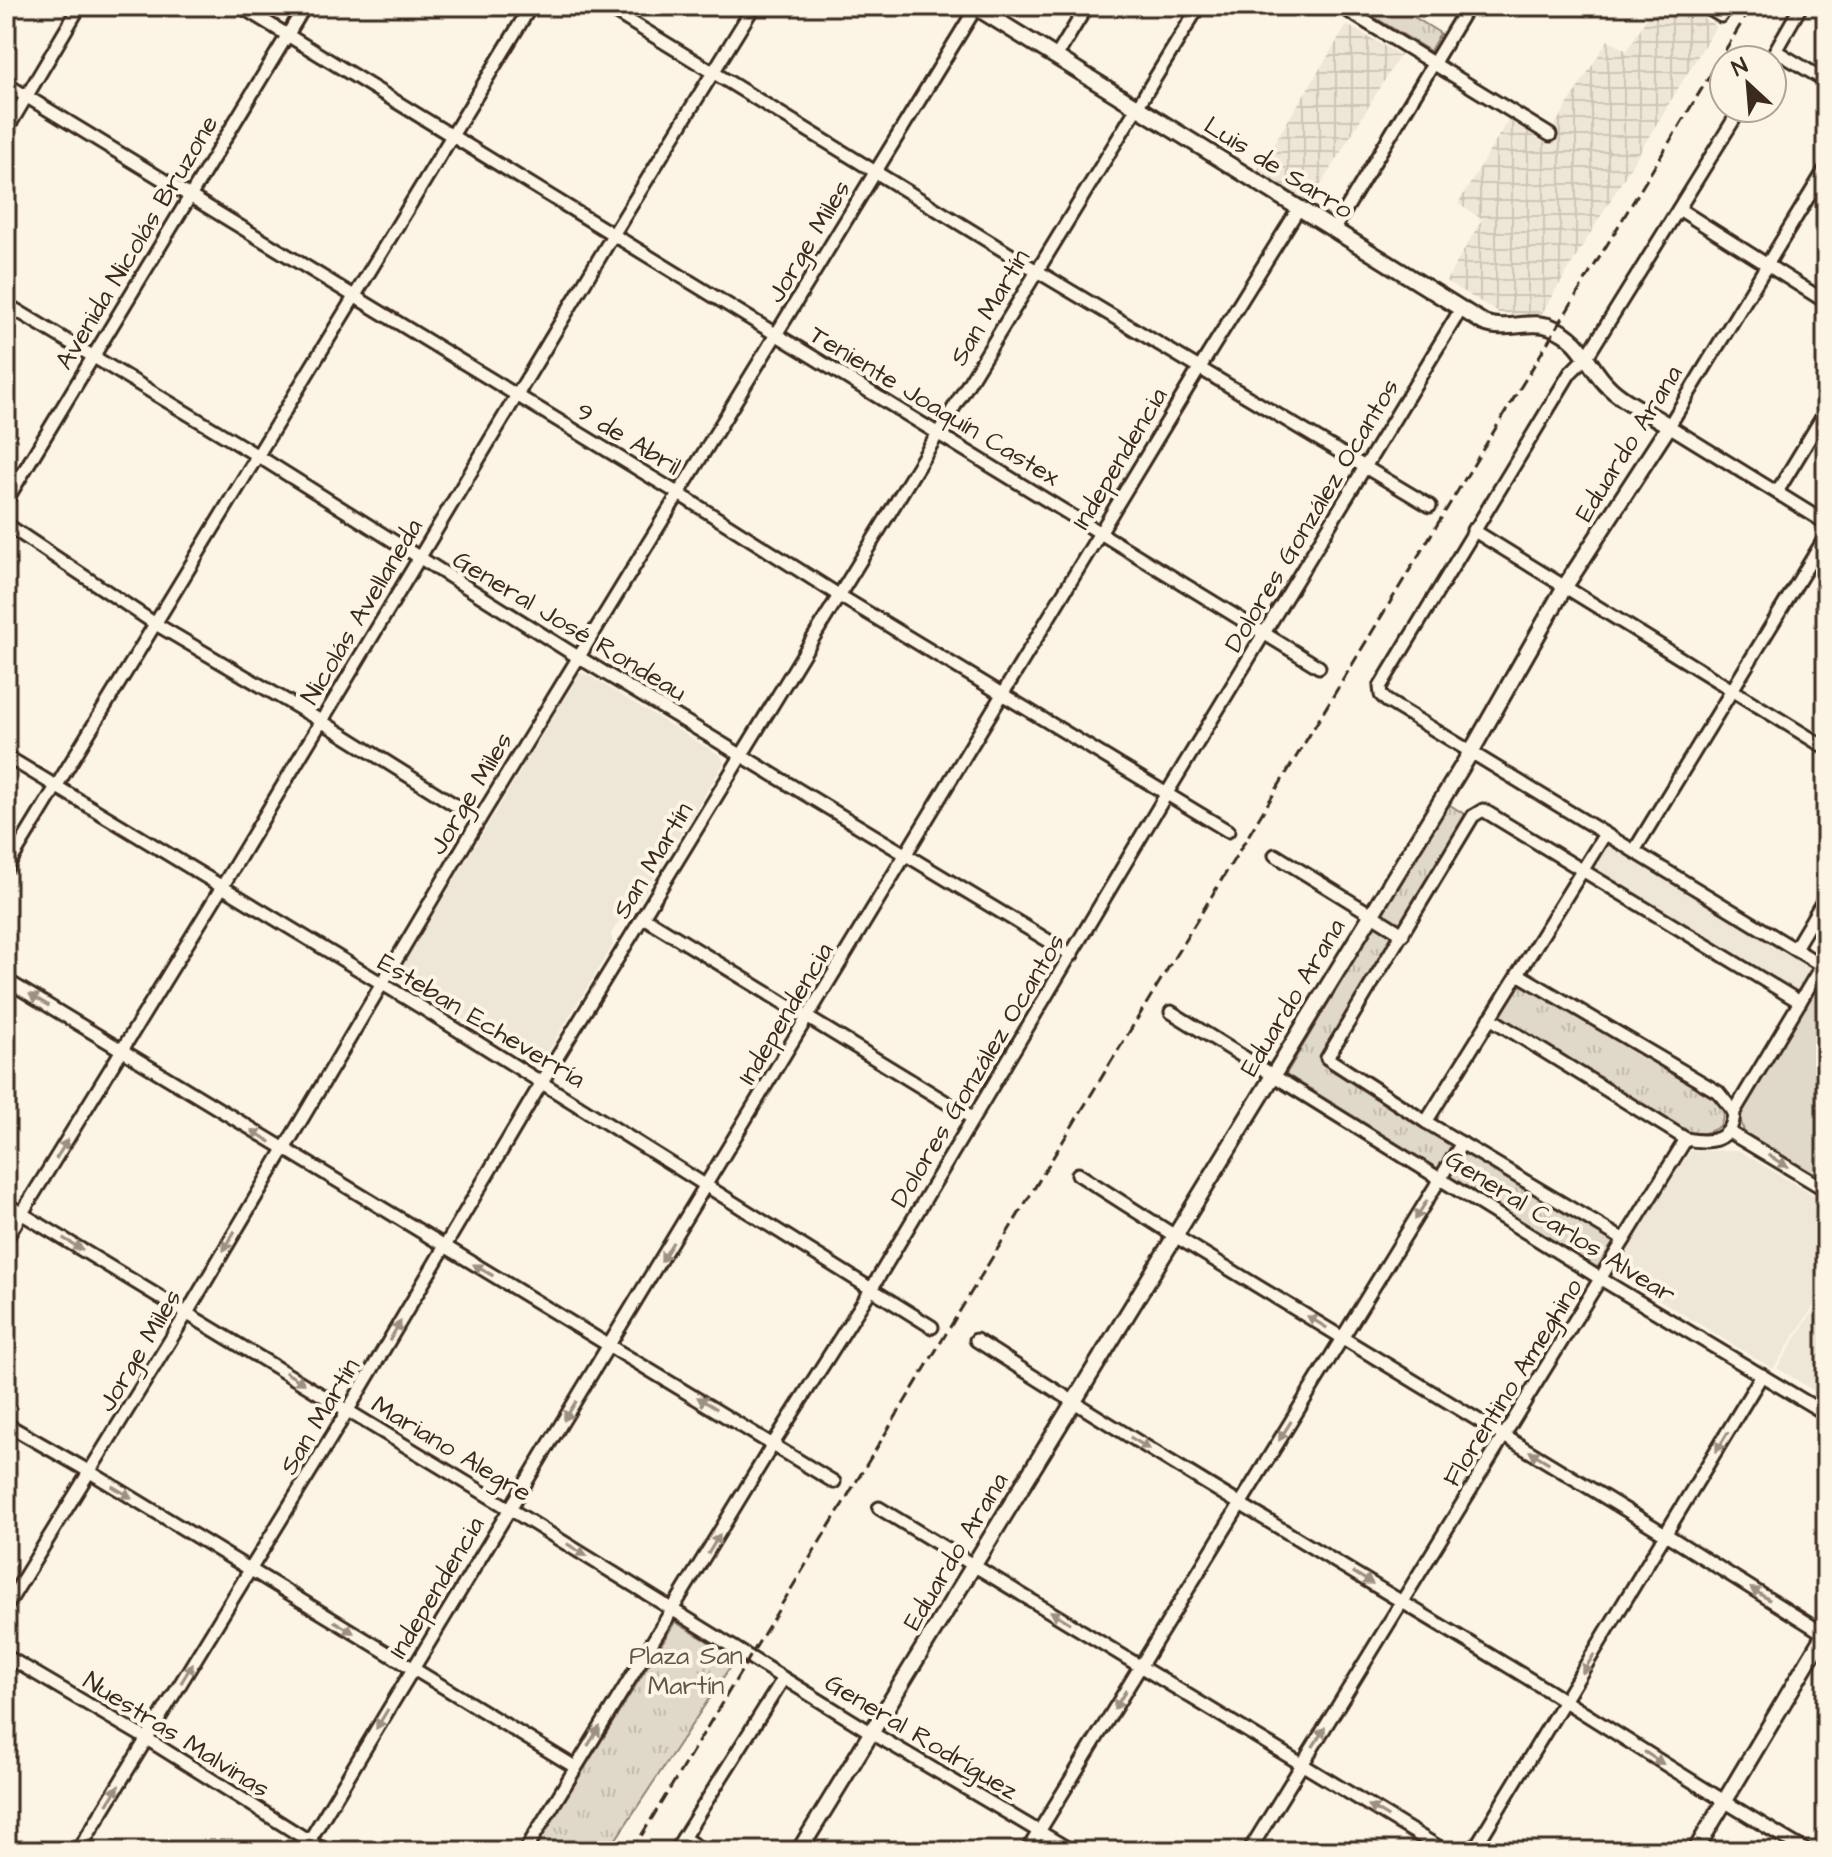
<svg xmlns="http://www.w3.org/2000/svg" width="1832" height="1857" font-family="'Architects Daughter',sans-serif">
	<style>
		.built { fill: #eee6d6 }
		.industrial { fill: url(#industrial-grid) }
		.grass { fill: url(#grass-tufts); stroke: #8e8173; stroke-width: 2 }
		.garden { fill: #e0d8c8; stroke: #8e8173; stroke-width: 2 }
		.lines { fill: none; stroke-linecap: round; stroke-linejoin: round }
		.minor-casing { stroke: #3b2a1e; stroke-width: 17 }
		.major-casing { stroke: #3b2a1e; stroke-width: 20 }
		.minor { stroke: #fcf5e5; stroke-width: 11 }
		.major { stroke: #fcf5e5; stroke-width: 14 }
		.rail { stroke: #3b2a1e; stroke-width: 3; stroke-dasharray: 12 6; stroke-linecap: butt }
		.oneway { fill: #9c9082 }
		.labels { text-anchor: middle; stroke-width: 8; stroke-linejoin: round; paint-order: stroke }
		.street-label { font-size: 26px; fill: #3b2a1e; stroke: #fcf5e5 }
		.park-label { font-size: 26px; fill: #645648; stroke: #fcf5e5 }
	</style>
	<defs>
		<pattern id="industrial-grid" width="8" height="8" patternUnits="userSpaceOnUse" patternTransform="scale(2)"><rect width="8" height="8" fill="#eee6d6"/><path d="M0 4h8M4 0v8" fill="none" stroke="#cdc5b7"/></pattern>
		<pattern id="grass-tufts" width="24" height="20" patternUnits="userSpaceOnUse" patternTransform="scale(2)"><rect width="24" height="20" fill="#e0d8c8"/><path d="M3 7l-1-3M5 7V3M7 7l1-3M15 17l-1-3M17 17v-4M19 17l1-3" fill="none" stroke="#c1baab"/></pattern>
	</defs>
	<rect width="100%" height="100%" fill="#fcf5e5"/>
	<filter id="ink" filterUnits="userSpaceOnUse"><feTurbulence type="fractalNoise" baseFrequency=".0125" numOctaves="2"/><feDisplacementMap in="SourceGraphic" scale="16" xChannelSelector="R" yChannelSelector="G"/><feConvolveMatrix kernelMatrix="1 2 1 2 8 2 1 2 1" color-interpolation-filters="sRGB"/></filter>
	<g filter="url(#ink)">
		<g class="built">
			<polygon points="580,673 588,675 721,756 724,763 637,905 631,901 611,934 613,945 541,1063 537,1064 398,980 396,976"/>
			<polygon points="1608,845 1813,968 1796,995 1593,867"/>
			<polygon points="1738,1150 1826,1203 1826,1287 1773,1369 1617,1274 1616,1268 1690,1151"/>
			<polygon points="1826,1290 1826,1398 1777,1368"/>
		</g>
		<g class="industrial">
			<polygon points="1654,6 1684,6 1716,26 1539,318 1499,313 1446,281 1482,219 1458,204 1508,120 1557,150 1545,141 1608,40 1627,51"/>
			<polygon points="1347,25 1400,55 1309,204 1258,169"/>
		</g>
		<g class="grass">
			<polygon points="1356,6 1396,6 1440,33 1430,51"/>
			<polygon points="1447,803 1469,817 1322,1062 1615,1240 1597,1268 1286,1074"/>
			<path d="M 1518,982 L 1718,1101 L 1724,1114 L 1720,1126 C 1709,1133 1699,1136 1687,1131 L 1500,1016 Z"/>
			<polygon points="675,1622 736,1658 608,1851 533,1851"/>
		</g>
		<polygon class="garden" points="1826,980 1826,1182 1744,1132 1739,1115 1818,981"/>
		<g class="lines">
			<g class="minor-casing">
				<g id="minor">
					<polyline points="240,6 1319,667"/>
					<polyline points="605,6 1037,271 1430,506"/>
					<polyline points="1340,6 1550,135"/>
					<polyline points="1704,6 1721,16"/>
					<polyline points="1776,51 1826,81"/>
					<polyline points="1056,57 1087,6"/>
					<polyline points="1770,60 1801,6"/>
					<polyline points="6,84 679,494 840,596 1228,831"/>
					<polyline points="1741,108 1588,355 1570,373 1380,687 1381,695 1387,701 1826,968"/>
					<polyline points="6,131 80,6"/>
					<polyline points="1826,168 1669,426 1826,523"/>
					<polyline points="1679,209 1826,302"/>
					<polyline points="1334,229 1468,6"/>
					<polyline points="6,304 258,456 570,652 1072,955"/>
					<polyline points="1777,492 1826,411"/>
					<polyline points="6,501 305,6"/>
					<polyline points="6,524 154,623 321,721 479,820"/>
					<polyline points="1473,530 1826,748"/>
					<polyline points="6,756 424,1009 932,1327"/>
					<polyline points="1634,851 1826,536"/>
					<polyline points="1275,855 1403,934"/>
					<polyline points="6,869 531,6"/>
					<polyline points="643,917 972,1118"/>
					<polyline points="1795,948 1826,896"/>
					<polyline points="1518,974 1718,1092 1734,1112"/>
					<polyline points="6,980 834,1482"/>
					<polyline points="1171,1012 1601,1279 1826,1414"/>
					<path d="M 1490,1018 L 1686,1139 C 1710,1144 1733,1141 1734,1112 L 1822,965"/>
					<polyline points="1426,1122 1605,834"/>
					<polyline points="1729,1132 1826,1190"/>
					<polyline points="1078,1174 1175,1236 1667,1535 1826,1635"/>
					<polyline points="6,1204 510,1509 872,1733 1072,1851"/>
					<polyline points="6,1239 222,887 613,235 754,6"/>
					<polyline points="1624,1240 1426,1122 1327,1058 1473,816 1483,810 1800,1002"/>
					<path d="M 976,1340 C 1151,1452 1330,1558 1508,1666 C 1608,1727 1706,1792 1807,1851"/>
					<polyline points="6,1424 90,1472 575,1767"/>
					<polyline points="879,1508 1445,1851"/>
					<polyline points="6,1607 187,1313 479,820 977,6"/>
					<polyline points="6,1656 147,1739 325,1851"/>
					<polyline points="683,1838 705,1851"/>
					<polyline points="78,1851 348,1410 542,1082 1199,6"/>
					<polyline points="303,1851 1199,369 1299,208"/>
					<polyline points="525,1851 773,1444 872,1288 1167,793 1461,309"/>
					<polyline points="675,1851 783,1679"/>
					<polyline points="1027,1851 1462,1143"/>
					<polyline points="1249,1851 1686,1139"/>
					<polyline points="1473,1851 1762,1375"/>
				</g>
			</g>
			<g class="major-casing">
				<g id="major">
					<path d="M 799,1851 L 1471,752 L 1564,588 L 1669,426 C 1651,414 1627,404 1611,389 C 1587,368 1586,341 1551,327 C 1530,319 1506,332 1484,323 L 974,6"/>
					<polyline points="1695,1851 1826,1631"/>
				</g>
			</g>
			<use href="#minor" class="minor"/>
			<use href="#major" class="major"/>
			<polyline class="rail" points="632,1851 1752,6"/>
		</g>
		<defs><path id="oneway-solid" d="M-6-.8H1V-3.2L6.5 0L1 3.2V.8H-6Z" transform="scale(2)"/></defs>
		<g class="oneway">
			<use href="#oneway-solid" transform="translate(39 1000) rotate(-149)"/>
			<use href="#oneway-solid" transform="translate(261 1136) rotate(-148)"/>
			<use href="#oneway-solid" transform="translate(62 1149) rotate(-58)"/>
			<use href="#oneway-solid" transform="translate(1778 1161) rotate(31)"/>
			<use href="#oneway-solid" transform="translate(1421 1210) rotate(122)"/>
			<use href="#oneway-solid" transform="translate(229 1241) rotate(120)"/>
			<use href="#oneway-solid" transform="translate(73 1244) rotate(31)"/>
			<use href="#oneway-solid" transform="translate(667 1252) rotate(121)"/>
			<use href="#oneway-solid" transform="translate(483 1270) rotate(-150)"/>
			<use href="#oneway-solid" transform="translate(1317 1322) rotate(-149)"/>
			<use href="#oneway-solid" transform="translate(395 1331) rotate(-60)"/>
			<use href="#oneway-solid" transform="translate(295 1378) rotate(31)"/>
			<use href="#oneway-solid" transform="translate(707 1403) rotate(-149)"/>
			<use href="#oneway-solid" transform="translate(570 1411) rotate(122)"/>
			<use href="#oneway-solid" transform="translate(1285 1431) rotate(122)"/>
			<use href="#oneway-solid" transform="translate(1722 1442) rotate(121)"/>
			<use href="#oneway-solid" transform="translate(1140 1443) rotate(31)"/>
			<use href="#oneway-solid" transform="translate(1539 1457) rotate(-149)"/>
			<use href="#oneway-solid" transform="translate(122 1492) rotate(31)"/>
			<use href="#oneway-solid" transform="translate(714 1544) rotate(-59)"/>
			<use href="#oneway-solid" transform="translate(577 1550) rotate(32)"/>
			<use href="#oneway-solid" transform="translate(1363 1578) rotate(31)"/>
			<use href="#oneway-solid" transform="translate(1760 1594) rotate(-148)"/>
			<use href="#oneway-solid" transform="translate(1060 1617) rotate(-149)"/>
			<use href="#oneway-solid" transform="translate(344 1627) rotate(31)"/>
			<use href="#oneway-solid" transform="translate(1588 1664) rotate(122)"/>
			<use href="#oneway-solid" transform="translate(187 1673) rotate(-59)"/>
			<use href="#oneway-solid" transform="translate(1120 1700) rotate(122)"/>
			<use href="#oneway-solid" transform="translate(382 1719) rotate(121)"/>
			<use href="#oneway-solid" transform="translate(594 1736) rotate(-58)"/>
			<use href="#oneway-solid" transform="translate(1319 1737) rotate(-58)"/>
			<use href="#oneway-solid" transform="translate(1654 1758) rotate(33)"/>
			<use href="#oneway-solid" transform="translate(113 1795) rotate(-58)"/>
			<use href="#oneway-solid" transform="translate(1378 1811) rotate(-149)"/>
		</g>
	</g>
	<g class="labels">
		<g class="street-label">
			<text transform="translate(1279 167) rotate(32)" y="9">Luis de Sarro</text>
			<text transform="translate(808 241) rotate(-59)" y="9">Jorge Miles</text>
			<text transform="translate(136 242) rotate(-59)" y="9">Avenida Nicolás Bruzone</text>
			<text transform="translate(989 307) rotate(-59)" y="9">San Martín</text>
			<text transform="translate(935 405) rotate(31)" y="9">Teniente Joaquín Castex</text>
			<text transform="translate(629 438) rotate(31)" y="9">9 de Abril</text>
			<text transform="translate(1628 443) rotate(-58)" y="9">Eduardo Arana</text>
			<text transform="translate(1119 458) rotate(-59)" y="9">Independencia</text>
			<text transform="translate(1311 515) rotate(-59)" y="9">Dolores González Ocantos</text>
			<text transform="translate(361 611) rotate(-59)" y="9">Nicolás Avellaneda</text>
			<text transform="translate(570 625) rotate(31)" y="9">General José Rondeau</text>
			<text transform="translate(470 793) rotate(-59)" y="9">Jorge Miles</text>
			<text transform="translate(652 860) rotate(-59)" y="9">San Martín</text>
			<text transform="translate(1292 997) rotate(-59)" y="9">Eduardo Arana</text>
			<text transform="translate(785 1013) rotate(-59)" y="9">Independencia</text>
			<text transform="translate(482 1020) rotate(31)" y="9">Esteban Echeverría</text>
			<text transform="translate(977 1070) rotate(-59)" y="9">Dolores González Ocantos</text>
			<text transform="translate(1561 1226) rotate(32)" y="9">General Carlos Alvear</text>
			<text transform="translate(139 1350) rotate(-59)" y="9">Jorge Miles</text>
			<text transform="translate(1512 1382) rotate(-58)" y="9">Florentino Ameghino</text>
			<text transform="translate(319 1416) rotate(-59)" y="9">San Martín</text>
			<text transform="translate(452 1448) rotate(31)" y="9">Mariano Alegre</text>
			<text transform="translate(955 1551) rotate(-59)" y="9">Eduardo Arana</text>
			<text transform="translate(436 1587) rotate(-59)" y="9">Independencia</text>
			<text transform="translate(177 1734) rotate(32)" y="9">Nuestras Malvinas</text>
			<text transform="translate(922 1736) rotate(31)" y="9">General Rodríguez</text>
		</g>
		<g class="park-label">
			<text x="686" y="1664">Plaza San<tspan x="686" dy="30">Martín</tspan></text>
		</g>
	</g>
	<rect width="1832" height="1857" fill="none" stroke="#fcf5e5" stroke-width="32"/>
	<rect x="16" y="16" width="1800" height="1825" fill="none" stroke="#3b2a1e" stroke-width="3" filter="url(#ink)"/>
	<g transform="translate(1748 84) rotate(334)"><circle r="38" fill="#fcf5e5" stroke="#afa495" stroke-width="2"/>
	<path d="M0-6L14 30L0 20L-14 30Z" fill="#3b2a1e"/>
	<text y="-12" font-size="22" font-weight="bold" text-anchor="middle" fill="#3b2a1e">N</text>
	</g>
</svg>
